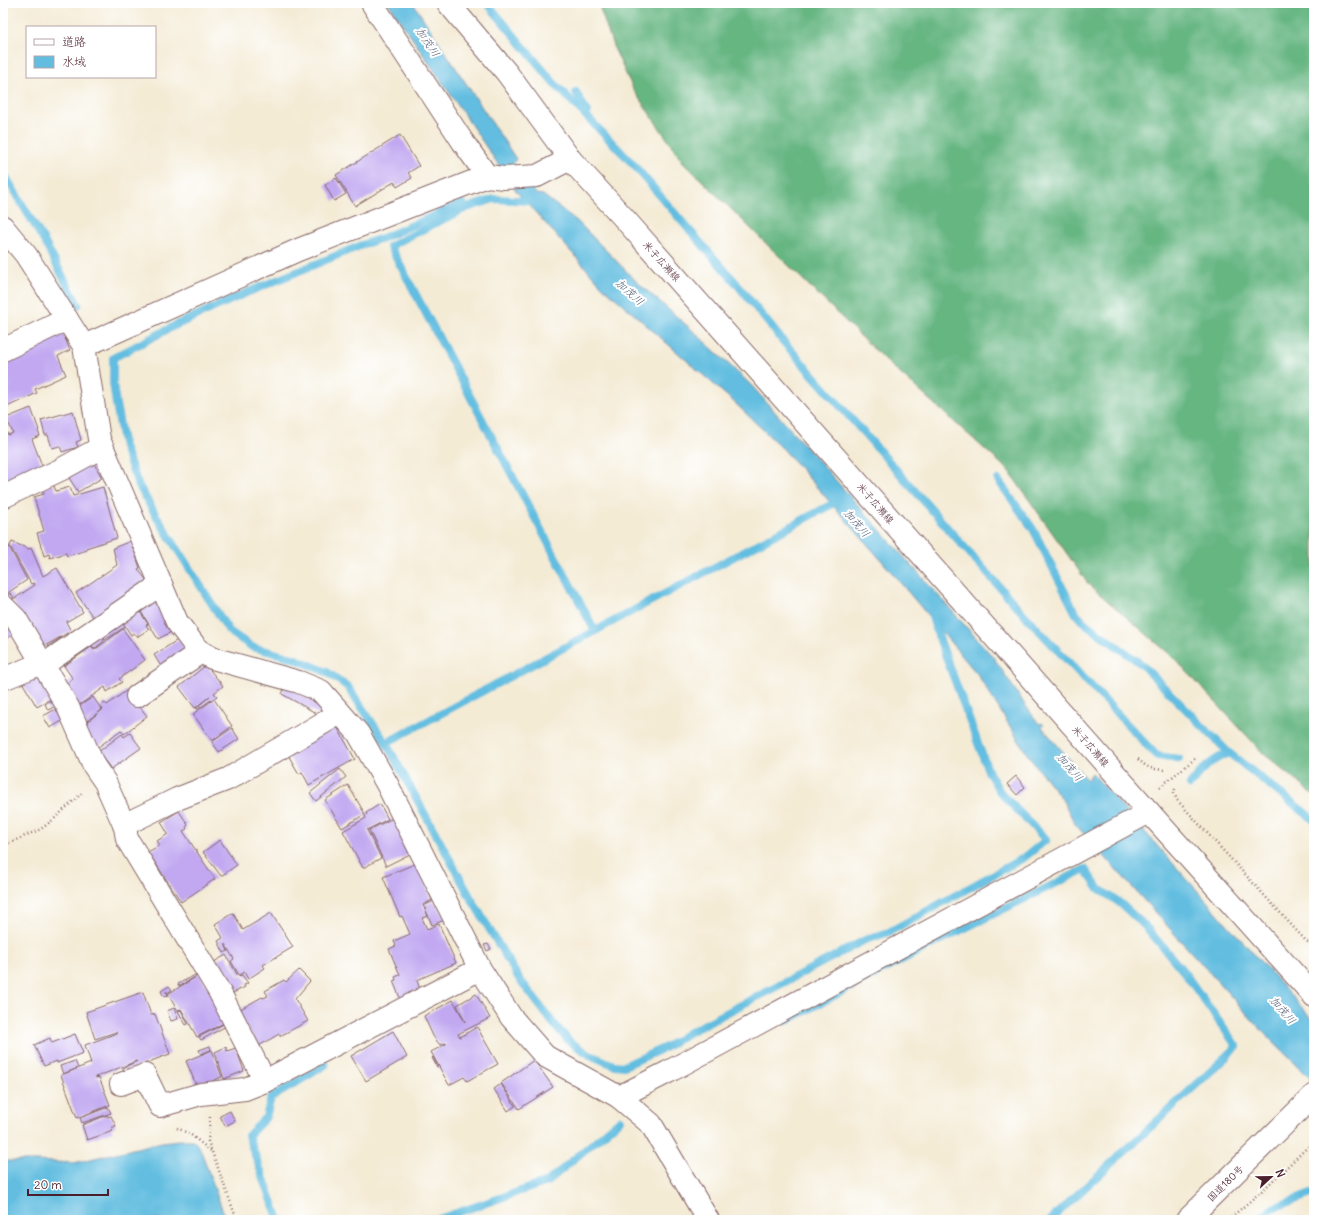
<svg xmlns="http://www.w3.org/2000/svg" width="1317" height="1223" font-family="Delius,'Klee One',sans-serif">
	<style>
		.forest { fill: #66b682; stroke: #586a56 }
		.water { fill: #62bde0; stroke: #566e86 }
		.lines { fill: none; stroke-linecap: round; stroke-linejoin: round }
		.stream { stroke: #62bde0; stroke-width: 8 }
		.building { fill: #c1a8f1 }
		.minor-casing { stroke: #866666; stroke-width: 24 }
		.major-casing { stroke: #866666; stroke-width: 24 }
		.highway-casing { stroke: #866666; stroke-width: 24 }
		.path { stroke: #866666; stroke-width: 2.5; stroke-dasharray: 1 3; stroke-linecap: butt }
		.minor { stroke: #fff; stroke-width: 22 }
		.major { stroke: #fff; stroke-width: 22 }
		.highway { stroke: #fff; stroke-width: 22 }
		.labels { text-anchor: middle; stroke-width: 4; stroke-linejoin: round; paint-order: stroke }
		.street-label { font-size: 10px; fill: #4a1f2b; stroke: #fff }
		.water-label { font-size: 11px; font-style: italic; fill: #545e73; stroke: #fff }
	</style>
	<rect width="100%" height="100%" fill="#fff"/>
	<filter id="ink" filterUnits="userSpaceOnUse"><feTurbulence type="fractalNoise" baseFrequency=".025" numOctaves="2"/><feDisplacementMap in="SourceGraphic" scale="8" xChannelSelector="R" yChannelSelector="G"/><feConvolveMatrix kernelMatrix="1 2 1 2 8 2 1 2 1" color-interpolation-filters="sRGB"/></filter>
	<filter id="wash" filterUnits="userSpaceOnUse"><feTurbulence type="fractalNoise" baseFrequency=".012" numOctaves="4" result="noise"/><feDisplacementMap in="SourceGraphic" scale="16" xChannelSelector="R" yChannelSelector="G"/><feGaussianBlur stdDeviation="0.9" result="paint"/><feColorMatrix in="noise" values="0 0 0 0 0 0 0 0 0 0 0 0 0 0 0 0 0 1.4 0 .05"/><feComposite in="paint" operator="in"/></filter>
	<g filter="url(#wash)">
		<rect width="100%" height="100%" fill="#f4ebd5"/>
		<polygon class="forest" points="598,3 1314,3 1314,795 1264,754 1173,657 1089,585 1008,470 885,360 683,162 634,91 613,46"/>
		<g class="water">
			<polygon points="388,3 413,3 516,159 513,163 536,194 543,195 577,221 638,283 691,329 751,385 994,658 1023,702 1039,724 1042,723 1044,725 1042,727 1087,780 1092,773 1314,1021 1314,1082 1266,1035 1075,824 1062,799 1029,757 978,675 882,561 784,450 735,403 603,287 517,192"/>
			<polygon points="179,1140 193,1140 200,1148 226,1220 3,1220 3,1161 35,1161 74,1163 162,1142"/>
		</g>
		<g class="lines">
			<g class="stream">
				<polyline points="487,3 554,83 633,164 685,225 736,283 782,340 1018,608 1157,756 1179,759"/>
				<polyline points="576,92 587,112"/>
				<polyline points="3,172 44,241 78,305"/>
				<polyline points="535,201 494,199 464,209 390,246 595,631"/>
				<polyline points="464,209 463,203 385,237 362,245 246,293 174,326 113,358 113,383 116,404 124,447 138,484 155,514 229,631 252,647 293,658 327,672 348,687 386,743 472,900 518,977 553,1023 570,1042 590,1055 614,1065 624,1066 666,1047 688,1033 865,940 889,932 1025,857 1046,840 1000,792 989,773 935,627 931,613"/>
				<polyline points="998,480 1033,529 1076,614 1086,624 1140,663 1229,753 1314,820"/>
				<polyline points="386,743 838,501"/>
				<path d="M 1190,785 C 1201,771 1212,759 1229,753"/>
				<polyline points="786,1021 925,948 1085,869 1098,888 1120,903 1146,927 1184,972 1237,1047 1050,1220"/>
				<polyline points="279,1220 248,1136 266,1117 271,1098 325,1065"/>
				<polyline points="436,1220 547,1182 620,1120"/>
				<polyline points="1258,1220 1273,1208 1314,1193"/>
			</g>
		</g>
		<g id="blocks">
			<g class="building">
				<polygon points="400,135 419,166 408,173 412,178 397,187 394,182 355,206 336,175"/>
				<polygon points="336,178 346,194 334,201 325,185"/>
				<polygon points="61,329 70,350 58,356 66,375 35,389 37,393 7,407 3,397 3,355"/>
				<polygon points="31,408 39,430 38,431 40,436 32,439 44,471 3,487 3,424 8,435 13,433 6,418"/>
				<polygon points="73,411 81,440 76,442 78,447 62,452 60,446 52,448 48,435 45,435 41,420"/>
				<polygon points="91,458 102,478 78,492 66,473"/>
				<polygon points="53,484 56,491 70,487 73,496 103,487 117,538 86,548 87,550 67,556 66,553 50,558 49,554 44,556 37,533 44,531 34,497 44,494 42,489"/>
				<polygon points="131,541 140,568 138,569 147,581 95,620 76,593 117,565 113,548"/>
				<polygon points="12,542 29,549 31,548 43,576 57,568 83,612 66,622 71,631 41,648 12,600 35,585 34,583 31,584 10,546"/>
				<polygon points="7,543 27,580 3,596 3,545"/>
				<polygon points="10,593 14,597 9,601 3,598"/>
				<polygon points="153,598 173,631 158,639 138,607"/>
				<polygon points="137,607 148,624 146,625 149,629 137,637 134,633 131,635 121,620 125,627 105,640 100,632"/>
				<polygon points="3,620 7,630 10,628 13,635 3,640"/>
				<polygon points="123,629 145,660 119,679 122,682 107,692 105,687 78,706 78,707 93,697 102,710 80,726 63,686 73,679 64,666 91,647 94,650"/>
				<polygon points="99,633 104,641 94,649 92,646 83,651 79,646"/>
				<polygon points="62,637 66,643 52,651 48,646"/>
				<polygon points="179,639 187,653 162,668 154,655"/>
				<polygon points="206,665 223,686 214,693 217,696 198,709 196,708 210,696 195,708 179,687"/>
				<polygon points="41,671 56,696 37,707 22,682"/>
				<polygon points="286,686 325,708 321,716 282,694"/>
				<polygon points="127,690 147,716 124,734 121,730 97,748 81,727 103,709 100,706 105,703 107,705"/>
				<polygon points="57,697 60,704 48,710 45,704"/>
				<polygon points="214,699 232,726 212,741 193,714"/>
				<polygon points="56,709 62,721 50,728 43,716"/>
				<polygon points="336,725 355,759 309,785 302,772 299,774 287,753"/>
				<polygon points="232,728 239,739 219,752 212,742"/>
				<polygon points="130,733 141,748 111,769 98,752 122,734 124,737"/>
				<polygon points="340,769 346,777 316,801 310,793"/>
				<polygon points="1016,776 1025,787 1017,795 1007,784"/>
				<polygon points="348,785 365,814 342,828 325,800"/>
				<polygon points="380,804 388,819 367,830 381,858 363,868 343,831 366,818 365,816 367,814 366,813"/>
				<polygon points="179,811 188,825 186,827 187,829 183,831 215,879 181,902 148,852 160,845 157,841 168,834 161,822"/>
				<polygon points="393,818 410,854 386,866 369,830"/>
				<polygon points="220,840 237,865 221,876 203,852"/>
				<polygon points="417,863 432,900 423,905 428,916 422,918 427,929 439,924 456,963 417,980 420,990 400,998 393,981 396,980 395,977 400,975 389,949 396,946 394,941 410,934 402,916 400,917 383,877"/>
				<polygon points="434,901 447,919 432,925 425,908 426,907 425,905"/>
				<polygon points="233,913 243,930 271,913 293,947 263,965 265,968 248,979 244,972 239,975 231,961 234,959 225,944 228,951 224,953 218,941 223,938 215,924"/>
				<polygon points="488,944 491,949 487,951 484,945"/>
				<polygon points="226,955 238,976 242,975 248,983 244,985 245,987 227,996 209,965"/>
				<polygon points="299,970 310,981 295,999 308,1021 280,1036 279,1034 257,1047 237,1011 262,997 263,998 268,996 265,991 284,980 286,982"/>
				<polygon points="199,973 228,1021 197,1037 181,1009 177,1010 168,994 199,975 179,986 178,984"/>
				<polygon points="169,986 172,990 167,993 166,991 168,995 164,997 161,991"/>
				<polygon points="143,992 151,1015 155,1014 170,1054 124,1071 123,1068 137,1061 96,1077 96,1078 99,1077 110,1105 77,1118 61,1075 91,1063 85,1045 117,1033 116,1032 95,1039 86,1012"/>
				<polygon points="476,994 490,1018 458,1034 460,1037 477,1027 498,1064 467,1081 464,1077 449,1085 431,1052 446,1044 446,1043 440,1045 433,1036 424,1016 453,1000 465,1022 457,1005"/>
				<polygon points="174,1008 178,1019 171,1021 167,1011"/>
				<polygon points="181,1010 188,1024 186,1025 178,1011"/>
				<polygon points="227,1022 228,1025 201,1040 199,1037"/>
				<polygon points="393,1031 407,1057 366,1081 351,1056"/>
				<polygon points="75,1034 83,1053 57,1063 57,1061 44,1066 34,1045 50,1038 52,1043"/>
				<polygon points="210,1046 211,1050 201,1054 199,1050"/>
				<polygon points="226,1047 227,1051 236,1048 244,1071 224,1079 215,1052"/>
				<polygon points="212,1050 222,1077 197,1087 186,1061"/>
				<polygon points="433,1057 438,1067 437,1067 432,1058"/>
				<polygon points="534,1060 553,1087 519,1109 501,1083"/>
				<polygon points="75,1061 78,1068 63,1074 60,1066"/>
				<polygon points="501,1084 515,1106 508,1111 494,1089"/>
				<polygon points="108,1107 111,1113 82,1123 80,1118"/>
				<polygon points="230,1111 235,1121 225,1126 220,1116"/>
				<polygon points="107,1115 108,1117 111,1116 116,1126 111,1128 113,1131 87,1140 82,1125"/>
			</g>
		</g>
	</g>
	<g filter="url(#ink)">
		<use href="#blocks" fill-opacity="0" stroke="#866666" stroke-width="1"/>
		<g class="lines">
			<g class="minor-casing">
				<g id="minor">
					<polyline points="372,3 463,142 487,176"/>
					<polyline points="3,227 26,255 84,346 99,439 177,622 198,650 212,658 299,682 321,691 358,733 387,784 480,969 511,1017 545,1056 619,1097 651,1124 708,1220"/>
					<polyline points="84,346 298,250 487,176 504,178 537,176 570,159"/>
					<polyline points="3,350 67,319"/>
					<polyline points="3,497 60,470 102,447"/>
					<polyline points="3,606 16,619 68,707 94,766 105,782 125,827 127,839 219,991 265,1081"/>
					<polyline points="3,679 52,659 161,584"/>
					<polyline points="137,696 201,652"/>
					<polyline points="124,825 177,799 228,779 340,713"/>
					<polyline points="121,1084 145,1075 160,1106 201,1094 245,1089 265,1081 480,969"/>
					<polyline points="619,1097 668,1072 1149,812"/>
				</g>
			</g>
			<g class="major-casing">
				<polyline id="major" points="448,3 507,73 570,159 622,216 1149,812 1314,996"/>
			</g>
			<g class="highway-casing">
				<polyline id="highway" points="1187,1220 1314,1095"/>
			</g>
			<g class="path">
				<path d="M 1138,759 C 1147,768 1151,769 1165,770"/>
				<polyline points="1160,787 1197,757"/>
				<polyline points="1175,789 1174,793 1177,800 1306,941 1314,946"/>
				<polyline points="9,843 41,829 54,819 82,793"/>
				<polyline points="210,1117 208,1141 237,1220"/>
				<polyline points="177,1128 190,1134 211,1151"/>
				<polyline points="1228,1220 1264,1189 1314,1141"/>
			</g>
			<use href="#minor" class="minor"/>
			<use href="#major" class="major"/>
			<use href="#highway" class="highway"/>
		</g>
	</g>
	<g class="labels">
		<g class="street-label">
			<text transform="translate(662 261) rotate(48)" y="4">米子広瀬線</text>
			<text transform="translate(876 503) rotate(49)" y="4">米子広瀬線</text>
			<text transform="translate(1091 746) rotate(49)" y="4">米子広瀬線</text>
			<text transform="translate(1225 1183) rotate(-45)" y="4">国道180号</text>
		</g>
		<g class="water-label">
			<text transform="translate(428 42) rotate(56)" y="4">加茂川</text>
			<text transform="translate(630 292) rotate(42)" y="4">加茂川</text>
			<text transform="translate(857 523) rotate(49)" y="4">加茂川</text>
			<text transform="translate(1070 767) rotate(49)" y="4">加茂川</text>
			<text transform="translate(1283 1010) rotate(49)" y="4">加茂川</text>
		</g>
	</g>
	<rect width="1317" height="1223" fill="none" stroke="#fff" stroke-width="16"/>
	<rect x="26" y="26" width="130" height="52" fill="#ffffff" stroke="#b7a5aa"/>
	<rect x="34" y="39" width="20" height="6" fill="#ffffff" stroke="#b7a5aa"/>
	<text x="62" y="46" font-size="12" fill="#4a1f2b">道路</text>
	<rect x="34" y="56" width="20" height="12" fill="#62bde0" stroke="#b7a5aa"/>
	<text x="62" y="66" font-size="12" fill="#4a1f2b">水域</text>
	<g transform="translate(1271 1177) rotate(68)" stroke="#ffffff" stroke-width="3" paint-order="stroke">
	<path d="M0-3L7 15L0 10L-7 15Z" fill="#4a1f2b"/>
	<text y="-6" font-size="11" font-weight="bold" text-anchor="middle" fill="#4a1f2b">N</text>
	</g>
	<path d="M28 1189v6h80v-6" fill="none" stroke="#4a1f2b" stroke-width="2"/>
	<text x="34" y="1189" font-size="12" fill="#4a1f2b" stroke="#ffffff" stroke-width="3" paint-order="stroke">20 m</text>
</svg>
